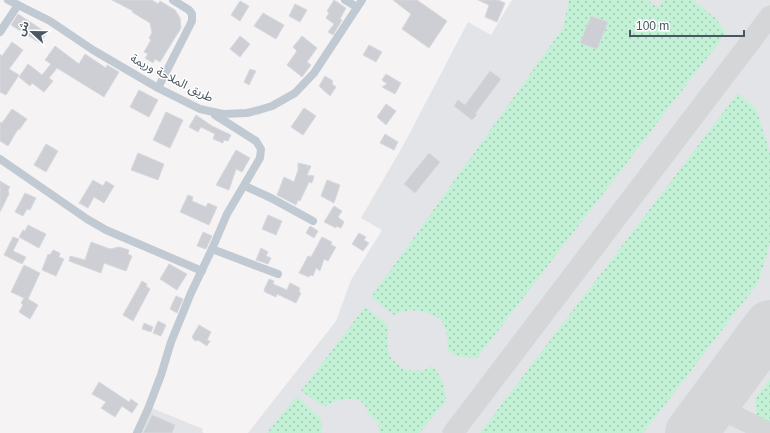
<svg xmlns="http://www.w3.org/2000/svg" width="770" height="433" font-family="Arial,'Noto Sans Arabic',sans-serif">
	<style>
		.airport { fill: #e2e4e7 }
		.grass { fill: url(#grass-dots) }
		.lines { fill: none; stroke-linecap: round; stroke-linejoin: round }
		.taxiway { stroke: #d5d6d8; stroke-width: 21 }
		.runway { stroke: #d5d6d8; stroke-width: 52 }
		.building { fill: #cdcfd5; stroke: #d7d9de }
		.minor { stroke: #c1cad2; stroke-width: 8 }
		.labels { text-anchor: middle; stroke-width: 3; stroke-linejoin: round; paint-order: stroke }
		.street-label { font-size: 12px; fill: #4a5661; stroke: #fff }
	</style>
	<defs>
		<pattern id="grass-dots" width="8" height="8" patternUnits="userSpaceOnUse"><rect width="8" height="8" fill="#c3f1d5"/><path d="M2 2h.1M6 6h.1" fill="none" stroke="#a0c6b0" stroke-width="1.8" stroke-linecap="round"/></pattern>
	</defs>
	<rect width="100%" height="100%" fill="#f5f3f3"/>
	<g class="airport">
		<polygon points="512,0 770,0 770,433 248,433 336,321 351,280 382,230 361,218 404,144 468,22 491,35"/>
		<polygon points="149,407 203,429 202,432 204,433 138,433"/>
	</g>
	<g class="grass">
		<path d="M 569,0 L 647,0 L 658,8 L 663,0 L 693,0 L 715,18 L 726,33 L 477,358 L 455,356 L 448,350 L 446,329 L 441,319 C 423,311 413,306 394,315 L 371,297 L 408,246 L 563,28 Z"/>
		<polygon points="738,93 756,109 770,153 770,243 758,283 643,433 480,433"/>
		<path d="M 365,307 L 388,325 L 387,342 L 390,357 L 404,370 L 423,371 L 432,366 C 443,378 445,385 446,401 L 419,433 L 380,433 L 378,422 C 376,420 372,417 369,414 C 367,411 366,405 363,403 C 353,394 333,401 324,407 L 301,391 Z"/>
		<path d="M 770,379 L 770,428 C 756,422 756,413 755,399 Z"/>
		<polygon points="297,396 322,420 321,433 267,433"/>
	</g>
	<g class="lines">
		<g class="taxiway">
			<polyline points="712,405 770,433"/>
			<polyline points="453,433 770,16"/>
		</g>
		<polyline class="runway" points="691,433 770,326"/>
	</g>
	<g class="building">
		<polygon points="112,0 152,0 158,4 160,1 175,10 180,18 181,28 160,62 155,59 153,63 145,58 148,54 144,52 151,40 149,38 152,33 150,23 132,12 133,11"/>
		<polygon points="334,0 346,8 340,19 342,20 333,35 328,32 334,24 326,18 329,13 327,11"/>
		<polygon points="393,0 417,0 447,21 429,48 402,29 411,14"/>
		<polygon points="478,0 498,0 505,3 497,22 485,17 489,5"/>
		<polygon points="240,1 249,6 240,21 231,15"/>
		<polygon points="295,4 307,10 300,22 289,16"/>
		<polygon points="263,13 284,25 276,39 254,26"/>
		<polygon points="18,14 47,33 40,43 11,25"/>
		<polygon points="591,16 608,22 597,49 580,43"/>
		<polygon points="240,36 250,44 240,57 230,49"/>
		<polygon points="302,36 317,48 307,62 311,65 302,77 287,65 297,51 293,47"/>
		<polygon points="12,42 23,50 9,69 19,75 6,95 0,92 0,54 2,56"/>
		<polygon points="369,45 382,52 376,62 363,55"/>
		<polygon points="55,46 79,64 85,54 106,68 107,65 119,72 104,97 57,68 49,78 53,81 44,92 32,83 30,86 19,77 28,64 42,75 51,64 45,60"/>
		<polygon points="250,69 256,71 249,85 244,82"/>
		<polygon points="490,71 501,79 475,114 477,115 472,120 454,106 458,100 465,105"/>
		<polygon points="386,74 401,83 395,94 382,87 387,84 382,80"/>
		<polygon points="325,76 333,81 332,84 336,87 330,96 319,86"/>
		<polygon points="139,90 158,100 149,117 130,107"/>
		<polygon points="386,104 396,111 386,125 377,117"/>
		<polygon points="304,108 316,116 303,135 291,127"/>
		<polygon points="12,109 27,119 19,130 18,129 8,146 0,141 0,122 2,123"/>
		<polygon points="166,112 183,120 170,148 153,140"/>
		<polygon points="196,115 212,126 231,135 228,141 224,140 223,143 213,139 215,134 201,127 198,132 189,127"/>
		<polygon points="385,134 398,142 394,150 380,143"/>
		<polygon points="46,144 58,151 46,172 34,165"/>
		<polygon points="236,150 250,158 242,172 236,169 229,190 216,185"/>
		<polygon points="138,153 164,164 158,180 131,170"/>
		<polygon points="429,153 440,162 415,193 404,184"/>
		<polygon points="298,163 311,166 307,175 314,176 312,183 309,182 300,201 298,200 296,205 277,195 284,177 294,182 298,170"/>
		<polygon points="93,180 103,186 106,181 114,186 104,203 94,197 88,208 79,203"/>
		<polygon points="327,180 340,185 334,203 321,196"/>
		<polygon points="0,181 10,187 8,190 9,194 0,212"/>
		<polygon points="25,193 36,198 30,210 27,209 23,216 15,212"/>
		<polygon points="188,195 193,197 192,201 206,207 208,203 217,207 209,225 180,212"/>
		<polygon points="334,206 342,211 338,217 344,222 341,228 336,226 336,228 324,222"/>
		<polygon points="268,215 282,221 276,235 262,229"/>
		<polygon points="28,225 46,234 39,248 19,237 23,230 25,231"/>
		<polygon points="310,226 318,231 314,238 306,233"/>
		<polygon points="203,232 212,236 206,249 197,246"/>
		<polygon points="359,233 366,237 364,240 369,243 363,251 352,244"/>
		<polygon points="13,237 19,239 13,251 26,257 22,264 4,255"/>
		<polygon points="322,237 332,242 331,245 336,247 328,261 324,259 320,271 316,268 313,276 310,275 309,277 299,273 308,256 311,257"/>
		<polygon points="91,242 110,249 119,247 129,250 128,254 132,256 126,271 104,263 101,273 69,261 70,256 85,260"/>
		<polygon points="261,248 268,252 266,256 271,258 268,264 256,260"/>
		<polygon points="53,250 60,253 59,257 64,259 56,276 42,270 48,254 50,255"/>
		<polygon points="169,264 187,274 177,290 160,279"/>
		<polygon points="24,265 40,273 28,299 38,305 30,319 19,312 23,305 21,303 24,298 11,292"/>
		<polygon points="269,279 274,281 273,284 287,290 290,283 300,288 299,292 301,293 296,303 277,294 276,297 265,292 264,290"/>
		<polygon points="142,281 147,284 146,286 150,289 133,321 123,315"/>
		<polygon points="176,296 183,299 177,313 170,309"/>
		<polygon points="158,321 166,325 161,336 153,333"/>
		<polygon points="144,323 153,327 151,332 142,329"/>
		<polygon points="199,325 211,332 207,340 210,341 207,346 198,340 195,341 192,337"/>
		<polygon points="99,382 129,402 131,399 138,404 132,413 122,406 115,417 101,408 106,402 92,394"/>
		<polygon points="152,415 175,425 172,433 143,433"/>
	</g>
	<g class="lines">
		<g class="minor">
			<polyline points="8,0 50,21 93,50 158,88 200,109 223,114 247,113 259,110 272,106 295,93 314,73 362,0"/>
			<polyline points="345,0 357,7"/>
			<polyline points="0,32 18,5"/>
			<polyline points="158,88 192,21 192,14 189,10 173,0"/>
			<polyline points="0,159 87,219 106,230 202,271"/>
			<polyline points="245,186 271,198 313,221"/>
			<polyline points="212,249 278,274"/>
			<polyline points="137,433 148,409 161,375 171,342 191,293 212,249 227,214 260,158 261,149 256,141 215,115"/>
		</g>
	</g>
	<g class="labels">
		<g class="street-label">
			<text transform="translate(172 78) rotate(27)" y="4">طريق الملاحة وريمة</text>
		</g>
	</g>
	<g transform="translate(32 32) rotate(292)" stroke="#ffffff" stroke-width="3" paint-order="stroke">
	<path d="M0-3L7 15L0 10L-7 15Z" fill="#4a5661"/>
	<text y="-6" font-size="11" font-weight="bold" text-anchor="middle" fill="#4a5661">ش</text>
	</g>
	<path d="M630 30v6h114v-6" fill="none" stroke="#4a5661" stroke-width="2"/>
	<text x="636" y="30" font-size="12" fill="#4a5661" stroke="#ffffff" stroke-width="3" paint-order="stroke">100 m</text>
</svg>
